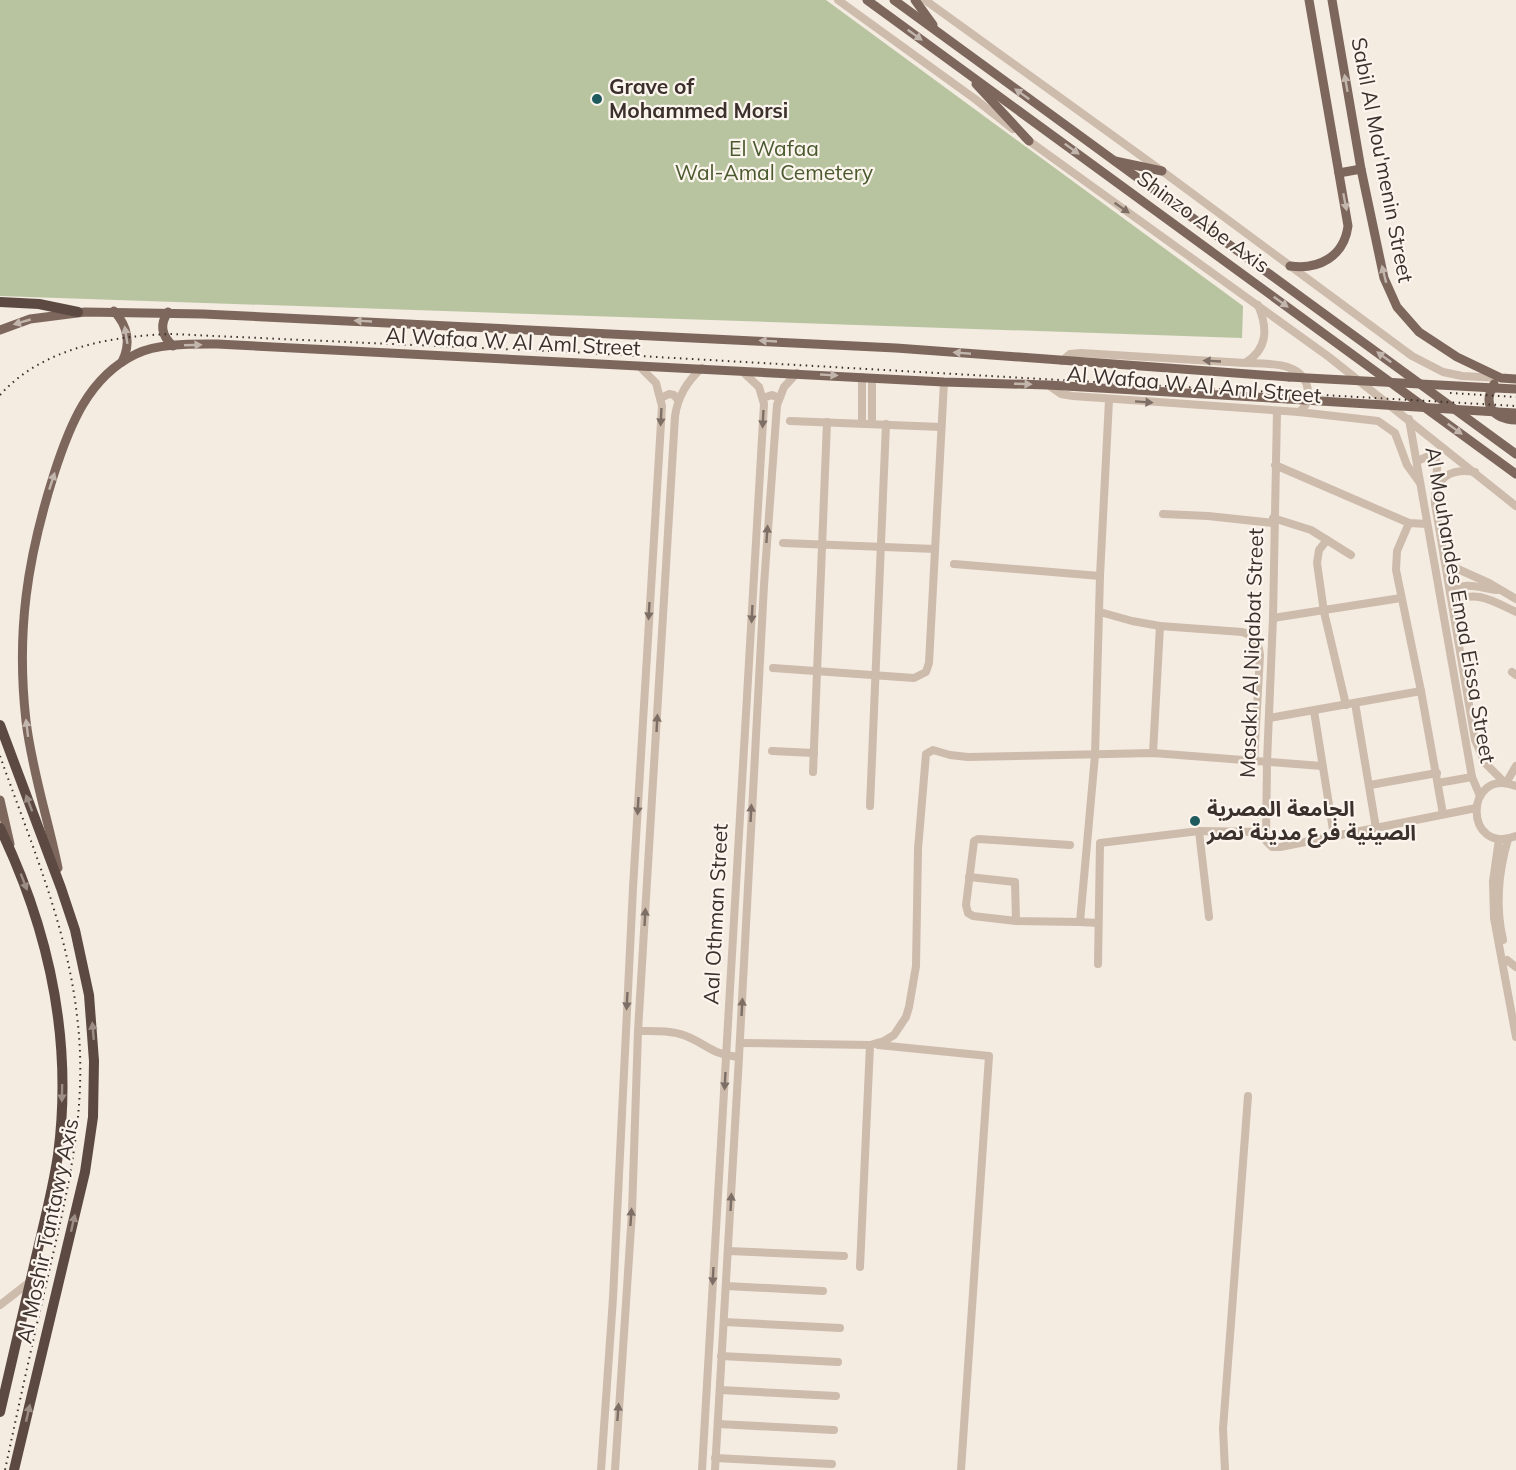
<svg xmlns="http://www.w3.org/2000/svg" width="1516" height="1470" font-family="Mulish,'Noto Sans Arabic',sans-serif">
	<style>
		.green { fill: #b8c4a0 }
		.lines { fill: none; stroke-linecap: round; stroke-linejoin: round }
		.minor { stroke: #cdbbac; stroke-width: 8 }
		.major { stroke: #7d675c; stroke-width: 9 }
		.highway { stroke: #5c4a42; stroke-width: 10 }
		.rail { stroke: #3b302b; stroke-width: 2; stroke-dasharray: 1.5 4.5; stroke-linecap: butt }
		.major-bridge { stroke: #7d675c; stroke-width: 9 }
		.oneway { fill: #c2b5ac }
		.oneway2 { fill: #7d6f65 }
		.oneway3 { fill: #9c8e87 }
		.poi-dot { fill: #1f5a5e; stroke: #fbf5ee; stroke-width: 2 }
		.labels { text-anchor: middle; stroke-width: 4.5; stroke-linejoin: round; paint-order: stroke }
		.poi-label { font-size: 21px; font-weight: bold; fill: #3b302b; stroke: #fbf5ee; text-anchor: start }
		.park-label { font-size: 21px; fill: #4a5a2e; stroke: #fbf5ee }
		.street-label { font-size: 21px; fill: #3b302b; stroke: #fbf5ee }
	</style>
	<rect width="100%" height="100%" fill="#f4ebe1"/>
	<polygon class="green" points="0,0 826,0 1243,306 1242,338 0,296"/>
	<g class="lines">
		<g class="minor">
			<polyline points="838,0 975,99 1013,129"/>
			<polyline points="925,0 1162,171 1412,356 1443,372 1462,376 1499,378"/>
			<polyline points="1025,138 1329,357 1516,506"/>
			<path d="M 1062,361 L 1070,354 L 1081,353 L 1245,363 C 1268,349 1268,328 1258,305"/>
			<path d="M 1246,363 C 1269,364 1306,361 1308,392 C 1309,400 1306,407 1299,412"/>
			<polyline points="872,378 872,424"/>
			<polyline points="1048,385 1061,394 1073,396 1299,412 1378,421 1395,433 1407,465 1420,483"/>
			<polyline points="661,398 669,394 674,395 678,400"/>
			<polyline points="763,398 772,395 779,398"/>
			<polyline points="1277,411 1273,618 1267,762 1266,841 1272,847 1280,847 1476,808"/>
			<polyline points="1409,419 1472,777 1480,796"/>
			<polyline points="790,421 941,427"/>
			<polyline points="862,423 862,377"/>
			<path d="M 1417,461 L 1429,456 L 1436,460 C 1440,469 1433,476 1438,484"/>
			<polyline points="1275,465 1409,523 1427,524"/>
			<path d="M 1475,472 C 1452,468 1433,477 1435,504 L 1475,740 L 1485,763 L 1505,783"/>
			<polyline points="1163,514 1208,516 1273,523"/>
			<polyline points="1273,518 1311,530 1351,555"/>
			<polyline points="1409,523 1397,551 1396,570 1421,691 1443,814"/>
			<polyline points="1327,540 1319,550 1317,563 1324,612 1346,705"/>
			<polyline points="783,543 935,549"/>
			<polyline points="1444,558 1451,566 1489,583 1516,599"/>
			<polyline points="954,564 1100,576"/>
			<path d="M 1450,593 C 1466,580 1478,588 1497,590"/>
			<path d="M 1453,603 C 1474,588 1495,602 1516,612"/>
			<path d="M 1100,612 L 1132,621 L 1160,626 L 1242,632 C 1254,635 1259,643 1260,655 L 1254,761"/>
			<polyline points="1273,618 1401,598"/>
			<polyline points="773,668 914,678 926,672 929,663 944,382"/>
			<polyline points="1512,672 1516,675"/>
			<polyline points="1355,703 1376,828"/>
			<polyline points="1314,711 1334,836"/>
			<polyline points="1269,718 1421,691"/>
			<polyline points="772,751 814,753"/>
			<polyline points="1153,753 1160,626"/>
			<polyline points="813,772 827,422"/>
			<polyline points="1438,783 1472,777"/>
			<polyline points="1506,783 1516,766"/>
			<polyline points="1370,785 1437,773"/>
			<path d="M 1516,786 C 1463,766 1464,857 1516,836"/>
			<polyline points="870,806 886,424"/>
			<polyline points="1199,831 1209,917"/>
			<polyline points="1499,839 1493,881 1494,918 1516,1037"/>
			<polyline points="1070,845 978,839 974,841 966,905 968,913 973,916 1016,921 1080,922 1095,755 1100,576 1109,400"/>
			<polyline points="969,877 1015,882 1016,921"/>
			<polyline points="1080,922 1098,923"/>
			<path d="M 1503,940 C 1495,905 1498,873 1508,839"/>
			<polyline points="1507,960 1516,967"/>
			<polyline points="1098,964 1100,843 1199,831 1265,832"/>
			<path d="M 638,1031 C 654,1031 671,1030 686,1036 C 708,1045 713,1055 739,1057"/>
			<polyline points="740,1043 870,1045 884,1041 894,1035 906,1017 909,1007 916,966 918,849 926,754 933,750 950,755 968,757 1153,753 1322,766"/>
			<polyline points="878,1045 989,1056 961,1470"/>
			<polyline points="728,1251 844,1256"/>
			<polyline points="860,1267 870,1045"/>
			<polyline points="726,1286 823,1291"/>
			<polyline points="0,1305 31,1281"/>
			<polyline points="724,1322 840,1328"/>
			<polyline points="721,1356 838,1362"/>
			<polyline points="720,1390 836,1396"/>
			<polyline points="718,1424 834,1430"/>
			<polyline points="715,1458 832,1464"/>
			<polyline points="601,1470 613,1298 633,888 662,406 656,383 639,366"/>
			<path d="M 615,1470 L 632,1212 L 638,1031 L 675,416 C 678,396 687,381 702,368"/>
			<polyline points="702,1470 764,404 759,387 742,371"/>
			<polyline points="715,1470 739,1057 764,585 777,405 784,387 797,373"/>
			<polyline points="1225,1470 1223,1429 1248,1096"/>
		</g>
		<g class="major">
			<polyline points="867,0 1516,474"/>
			<polyline points="894,0 1516,454"/>
			<polyline points="915,0 933,25"/>
			<polyline points="1332,0 1361,169 1384,278 1397,307 1419,332 1457,357 1501,378 1516,379"/>
			<polyline points="976,84 1029,141"/>
			<polyline points="1115,161 1162,171"/>
			<polyline points="1339,173 1361,169"/>
			<path d="M 1290,266 C 1318,270 1344,257 1348,226 L 1309,0"/>
			<path d="M 114,311 C 128,326 131,344 122,362"/>
			<path d="M 168,312 C 159,325 162,336 173,346"/>
			<polyline points="0,330 30,319 85,312 203,314 896,348 1289,377"/>
			<path d="M 1494,384 C 1482,405 1493,419 1516,420"/>
			<polyline points="1495,388 1516,389"/>
			<polyline points="1497,412 1516,413"/>
			<polyline points="0,800 10,844"/>
			<path d="M 58,868 C 48,819 32,771 26,721 C 16,632 27,559 54,474 C 69,427 88,377 136,354 C 157,343 193,344 217,344 L 944,382 L 1048,385 L 1288,399"/>
		</g>
		<g class="highway">
			<polyline points="0,302 39,304 78,312"/>
			<polyline points="0,725 61,888 75,930 89,995 94,1061 93,1117 85,1172 14,1470"/>
			<path d="M 0,828 C 49,930 73,1041 58,1155 C 53,1189 44,1223 36,1257 C 24,1309 12,1360 0,1412"/>
		</g>
		<g class="rail">
			<polyline points="1450,393 1516,397"/>
			<path d="M 0,395 C 42,348 111,336 171,334 L 569,352 L 1516,406"/>
			<path d="M 0,756 C 30,841 67,926 77,1016 C 89,1111 66,1197 45,1289 C 31,1349 18,1409 5,1470"/>
		</g>
		<g class="major-bridge">
			<polyline points="1289,377 1495,388"/>
			<polyline points="1288,399 1497,412"/>
		</g>
	</g>
	<defs><path id="oneway-solid" d="M-6-.8H1V-3.2L6.5 0L1 3.2V.8H-6Z" transform="scale(1.5)"/></defs>
	<g class="oneway">
		<use href="#oneway-solid" transform="translate(915 35) rotate(36)"/>
		<use href="#oneway-solid" transform="translate(1346 83) rotate(-100)"/>
		<use href="#oneway-solid" transform="translate(1022 94) rotate(-144)"/>
		<use href="#oneway-solid" transform="translate(1072 149) rotate(36)"/>
		<use href="#oneway-solid" transform="translate(1345 202) rotate(79)"/>
		<use href="#oneway-solid" transform="translate(1384 274) rotate(-104)"/>
		<use href="#oneway-solid" transform="translate(1281 302) rotate(36)"/>
		<use href="#oneway-solid" transform="translate(363 321) rotate(-177)"/>
		<use href="#oneway-solid" transform="translate(22 322) rotate(164)"/>
		<use href="#oneway-solid" transform="translate(126 335) rotate(-99)"/>
		<use href="#oneway-solid" transform="translate(768 341) rotate(-177)"/>
		<use href="#oneway-solid" transform="translate(193 345) rotate(-2)"/>
		<use href="#oneway-solid" transform="translate(962 353) rotate(-175)"/>
		<use href="#oneway-solid" transform="translate(1384 357) rotate(-144)"/>
		<use href="#oneway-solid" transform="translate(829 375) rotate(3)"/>
		<use href="#oneway-solid" transform="translate(1023 384) rotate(2)"/>
		<use href="#oneway-solid" transform="translate(1455 429) rotate(36)"/>
		<use href="#oneway-solid" transform="translate(52 481) rotate(-72)"/>
		<use href="#oneway-solid" transform="translate(27 728) rotate(-97)"/>
	</g>
	<g class="oneway2">
		<use href="#oneway-solid" transform="translate(1122 208) rotate(35)"/>
		<use href="#oneway-solid" transform="translate(1212 361) rotate(-177)"/>
		<use href="#oneway-solid" transform="translate(1144 402) rotate(4)"/>
		<use href="#oneway-solid" transform="translate(661 417) rotate(93)"/>
		<use href="#oneway-solid" transform="translate(763 419) rotate(93)"/>
		<use href="#oneway-solid" transform="translate(767 534) rotate(-86)"/>
		<use href="#oneway-solid" transform="translate(649 611) rotate(93)"/>
		<use href="#oneway-solid" transform="translate(752 614) rotate(93)"/>
		<use href="#oneway-solid" transform="translate(657 723) rotate(-87)"/>
		<use href="#oneway-solid" transform="translate(638 806) rotate(93)"/>
		<use href="#oneway-solid" transform="translate(751 813) rotate(-87)"/>
		<use href="#oneway-solid" transform="translate(645 917) rotate(-87)"/>
		<use href="#oneway-solid" transform="translate(627 1001) rotate(93)"/>
		<use href="#oneway-solid" transform="translate(742 1007) rotate(-87)"/>
		<use href="#oneway-solid" transform="translate(725 1081) rotate(93)"/>
		<use href="#oneway-solid" transform="translate(731 1202) rotate(-87)"/>
		<use href="#oneway-solid" transform="translate(631 1217) rotate(-86)"/>
		<use href="#oneway-solid" transform="translate(713 1276) rotate(93)"/>
		<use href="#oneway-solid" transform="translate(618 1412) rotate(-86)"/>
	</g>
	<g class="oneway3">
		<use href="#oneway-solid" transform="translate(29 803) rotate(-111)"/>
		<use href="#oneway-solid" transform="translate(24 882) rotate(69)"/>
		<use href="#oneway-solid" transform="translate(93 1031) rotate(-95)"/>
		<use href="#oneway-solid" transform="translate(62 1093) rotate(91)"/>
		<use href="#oneway-solid" transform="translate(73 1223) rotate(-77)"/>
		<use href="#oneway-solid" transform="translate(28 1413) rotate(-77)"/>
	</g>
	<g class="poi-dot">
		<circle cx="597" cy="99" r="6"/>
		<circle cx="1195" cy="821" r="6"/>
	</g>
	<g class="labels">
		<g class="poi-label">
			<text x="609" y="94">Grave of<tspan x="609" dy="24">Mohammed Morsi</tspan></text>
			<text x="1207" y="816">الجامعة المصرية<tspan x="1207" dy="24">الصينية فرع مدينة نصر</tspan></text>
		</g>
		<g class="park-label">
			<text x="774" y="156">El Wafaa<tspan x="774" dy="24">Wal-Amal Cemetery</tspan></text>
		</g>
		<g class="street-label">
			<text transform="translate(1382 160) rotate(79)" y="7">Sabil Al Mou'menin Street</text>
			<text transform="translate(1203 222) rotate(36)" y="7">Shinzo Abe Axis</text>
			<text transform="translate(513 342) rotate(3)" y="7">Al Wafaa W Al Aml Street</text>
			<text transform="translate(1194 385) rotate(5)" y="7">Al Wafaa W Al Aml Street</text>
			<text transform="translate(1460 605) rotate(80)" y="7">Al Mouhandes Emad Eissa Street</text>
			<text transform="translate(1252 653) rotate(-88)" y="7">Masakn Al Niqabat Street</text>
			<text transform="translate(716 914) rotate(-87)" y="7">Aal Othman Street</text>
			<text transform="translate(48 1231) rotate(-78)" y="7">Al Moshir Tantawy Axis</text>
		</g>
	</g>
</svg>
